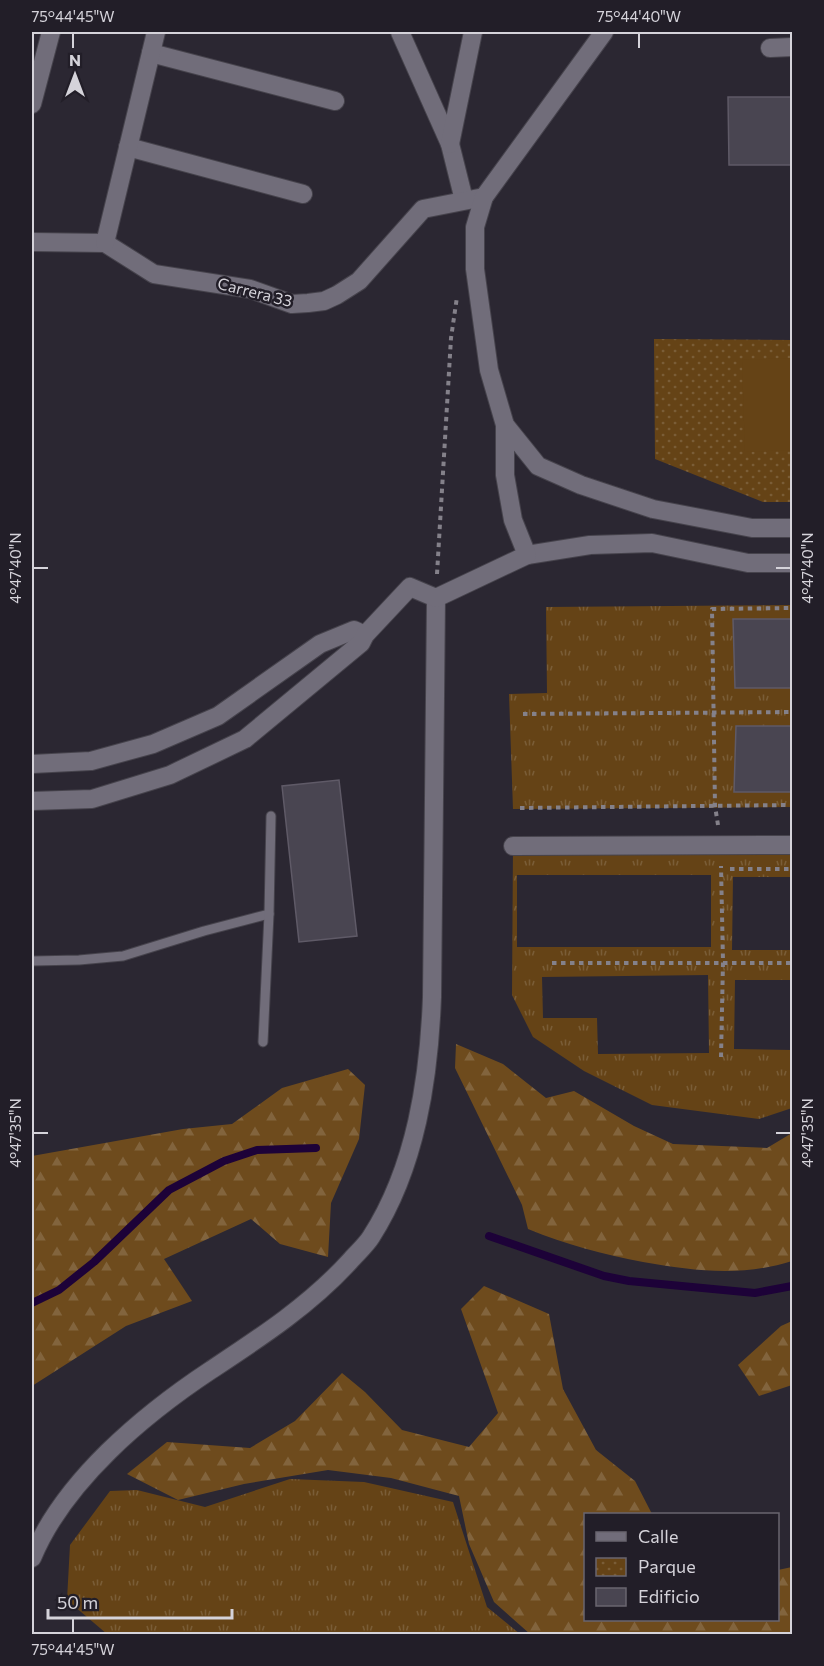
<svg xmlns="http://www.w3.org/2000/svg" width="824" height="1666" font-family="Commissioner,sans-serif">
	<style>
		.grass { fill: url(#grass-tufts); fill-rule: evenodd }
		.forest { fill: url(#forest-firs) }
		.park { fill: url(#park-dots) }
		.garden { fill: #654316 }
		.lines { fill: none; stroke-linecap: round; stroke-linejoin: round }
		.stream { stroke: #1d0238; stroke-width: 8 }
		.building { fill: #494551; stroke: #5f5a67; stroke-width: 1.5 }
		.service-casing { stroke: #46434c; stroke-width: 11 }
		.minor-casing { stroke: #46434c; stroke-width: 20 }
		.tertiary-casing { stroke: #46434c; stroke-width: 20 }
		.path { stroke: #84818a; stroke-width: 4; stroke-dasharray: 4.5 4.5; stroke-linecap: butt }
		.service { stroke: #716d7a; stroke-width: 9 }
		.minor { stroke: #716d7a; stroke-width: 18 }
		.tertiary { stroke: #716d7a; stroke-width: 18 }
		.ticks { fill: none; stroke: #d5d3da; stroke-width: 2 }
		.labels { text-anchor: middle; stroke-width: 5; stroke-linejoin: round; paint-order: stroke }
		.street-label { font-size: 16px; fill: #d5d3da; stroke: #221e28 }
		.neatline { fill: none; stroke: #d5d3da; stroke-width: 2 }
		.ticks-label { font-size: 15px; text-anchor: middle; fill: #d5d3da }
	</style>
	<defs>
		<pattern id="grass-tufts" width="24" height="20" patternUnits="userSpaceOnUse" patternTransform="scale(1.5)"><rect width="24" height="20" fill="#654316"/><path d="M3 7l-1-3M5 7V3M7 7l1-3M15 17l-1-3M17 17v-4M19 17l1-3" fill="none" stroke="#7a5d37"/></pattern>
		<pattern id="forest-firs" width="22" height="20" patternUnits="userSpaceOnUse" patternTransform="scale(1.5)"><rect width="22" height="20" fill="#6e4b1d"/><path d="M5 1l3.5 6h-7zM16 11l3.5 6h-7z" fill="#82643d"/></pattern>
		<pattern id="park-dots" width="8" height="8" patternUnits="userSpaceOnUse" patternTransform="scale(1.5)"><rect width="8" height="8" fill="#654316"/><path d="M2 2h.1M6 6h.1" fill="none" stroke="#7a5d37" stroke-width="1.8" stroke-linecap="round"/></pattern>
	</defs>
	<rect width="100%" height="100%" fill="#2b2732"/>
	<g class="grass">
		<polygon points="792,605 792,807 513,809 509,694 547,693 546,607"/>
		<path d="M 792,845 L 792,877 L 733,877 L 732,950 L 792,950 L 792,980 L 735,980 L 734,1049 L 792,1050 L 792,1108 L 759,1119 L 652,1105 L 584,1071 L 533,1037 L 512,995 L 513,846 ZM 517,875 L 711,875 L 711,947 L 517,947 ZM 708,975 L 709,1053 L 598,1054 L 597,1018 L 543,1018 L 542,977 Z"/>
		<polygon points="290,1479 364,1482 453,1502 487,1607 520,1634 107,1634 67,1600 70,1545 110,1491 137,1490 205,1507"/>
	</g>
	<g class="forest">
		<path d="M 456,1044 L 503,1064 L 546,1098 L 574,1091 L 634,1126 L 673,1144 L 767,1148 L 792,1133 L 792,1261 C 742,1277 694,1271 643,1262 C 602,1254 567,1245 528,1229 L 522,1205 L 455,1068 Z"/>
		<polygon points="348,1069 365,1085 359,1139 331,1203 328,1257 280,1244 251,1219 164,1259 192,1301 126,1326 32,1386 32,1156 183,1129 232,1124 282,1088"/>
		<polygon points="484,1286 549,1314 563,1389 596,1450 635,1481 652,1514 586,1514 586,1620 778,1620 778,1570 792,1567 792,1634 530,1634 494,1602 469,1544 459,1496 391,1478 328,1470 244,1484 178,1500 127,1474 167,1442 250,1448 295,1421 342,1373 365,1392 402,1430 469,1447 498,1413 461,1309"/>
		<polygon points="792,1321 792,1385 759,1396 738,1365 781,1326"/>
	</g>
	<polygon class="park" points="654,339 792,340 792,502 763,502 655,459"/>
	<polygon class="garden" points="792,358 792,450 745,452 742,360"/>
	<g class="lines">
		<g class="stream">
			<polyline points="489,1236 604,1276 629,1281 755,1293 792,1286"/>
			<polyline points="32,1303 59,1290 94,1262 169,1190 224,1161 257,1150 316,1148"/>
		</g>
	</g>
	<g class="building">
		<polygon points="728,97 792,97 792,165 729,165"/>
		<polygon points="733,619 792,619 792,688 735,688"/>
		<polygon points="736,726 792,726 792,792 734,792"/>
		<polygon points="339,780 357,936 299,942 282,786"/>
	</g>
	<g class="lines">
		<g class="service-casing">
			<g id="service">
				<polyline points="32,961 79,960 123,956 204,931 269,914"/>
				<polyline points="263,1042 269,914 271,816"/>
			</g>
		</g>
		<g class="minor-casing">
			<g id="minor">
				<polyline points="400,32 450,144 464,200"/>
				<polyline points="770,48 792,47"/>
				<polyline points="151,53 335,101"/>
				<polyline points="32,104 51,32"/>
				<polyline points="450,144 473,32"/>
				<polyline points="128,147 303,194"/>
				<polyline points="32,242 105,243 154,274 250,289 292,304 308,303 324,301 337,295 359,281 423,209 484,197"/>
				<polyline points="105,243 156,32"/>
				<polyline points="505,425 538,466 581,485 653,509 752,528 792,528"/>
				<polyline points="527,555 590,545 652,543 748,563 792,563"/>
				<polyline points="513,846 792,845"/>
				<path d="M 32,1558 C 64,1481 143,1415 211,1370 C 261,1337 310,1305 350,1261 C 357,1253 366,1245 371,1237 C 416,1167 429,1078 432,997 L 436,598"/>
			</g>
		</g>
		<g class="tertiary-casing">
			<g id="tertiary">
				<polyline points="32,764 91,761 153,744 218,716 320,644 354,630 365,635"/>
				<polyline points="32,801 92,799 170,775 245,739 361,643 365,635 410,587 436,598 527,555 513,520 505,475 505,425 489,370 475,269 475,227 484,197 604,32"/>
			</g>
		</g>
		<g class="path">
			<polyline points="437,574 451,338 457,297"/>
			<polyline points="523,714 792,712"/>
			<polyline points="520,808 792,805"/>
			<polyline points="718,825 715,806 712,609 792,608"/>
			<polyline points="730,869 792,869"/>
			<polyline points="552,963 792,963"/>
			<polyline points="721,1057 723,962 721,866"/>
		</g>
		<use href="#service" class="service"/>
		<use href="#minor" class="minor"/>
		<use href="#tertiary" class="tertiary"/>
	</g>
	<path class="ticks" d="M 73,33 L 73,48M 639,33 L 639,48M 33,568 L 48,568M 776,568 L 791,568M 33,1133 L 48,1133M 776,1133 L 791,1133M 73,1618 L 73,1633"/>
	<g class="labels">
		<g class="street-label">
			<text transform="translate(255 292) rotate(14)" y="6">Carrera 33</text>
		</g>
	</g>
	<rect width="824" height="1666" fill="none" stroke="#221e28" stroke-width="66"/>
	<rect x="584" y="1513" width="195" height="108" fill="#221e28" stroke="#6a666f" stroke-width="1.5"/>
	<rect x="596" y="1532" width="30" height="9" fill="#716d7a" stroke="#6a666f" stroke-width="1.5"/>
	<text x="638" y="1543" font-size="18" fill="#d5d3da">Calle</text>
	<rect x="596" y="1558" width="30" height="18" fill="url(#park-dots)" stroke="#6a666f" stroke-width="1.5"/>
	<text x="638" y="1573" font-size="18" fill="#d5d3da">Parque</text>
	<rect x="596" y="1588" width="30" height="18" fill="#494551" stroke="#6a666f" stroke-width="1.5"/>
	<text x="638" y="1603" font-size="18" fill="#d5d3da">Edificio</text>
	<g transform="translate(75 75)" stroke="#221e28" stroke-width="4.5" paint-order="stroke">
	<path d="M0-4.5L10 22L0 15L-10 22Z" fill="#d5d3da"/>
	<text y="-9" font-size="16" font-weight="bold" text-anchor="middle" fill="#d5d3da">N</text>
	</g>
	<path d="M48 1609v9h184v-9" fill="none" stroke="#d5d3da" stroke-width="3"/>
	<text x="57" y="1609" font-size="18" fill="#d5d3da" stroke="#221e28" stroke-width="4.5" paint-order="stroke">50 m</text>
	<rect x="33" y="33" width="758" height="1600" class="neatline"/>
	<g class="ticks-label">
		<text x="73" y="22">75°44'45"W</text>
		<text x="639" y="22">75°44'40"W</text>
		<text transform="translate(16 568) rotate(-90)" y="5">4°47'40"N</text>
		<text transform="translate(808 568) rotate(-90)" y="5">4°47'40"N</text>
		<text transform="translate(16 1133) rotate(-90)" y="5">4°47'35"N</text>
		<text transform="translate(808 1133) rotate(-90)" y="5">4°47'35"N</text>
		<text x="73" y="1655">75°44'45"W</text>
	</g>
</svg>
